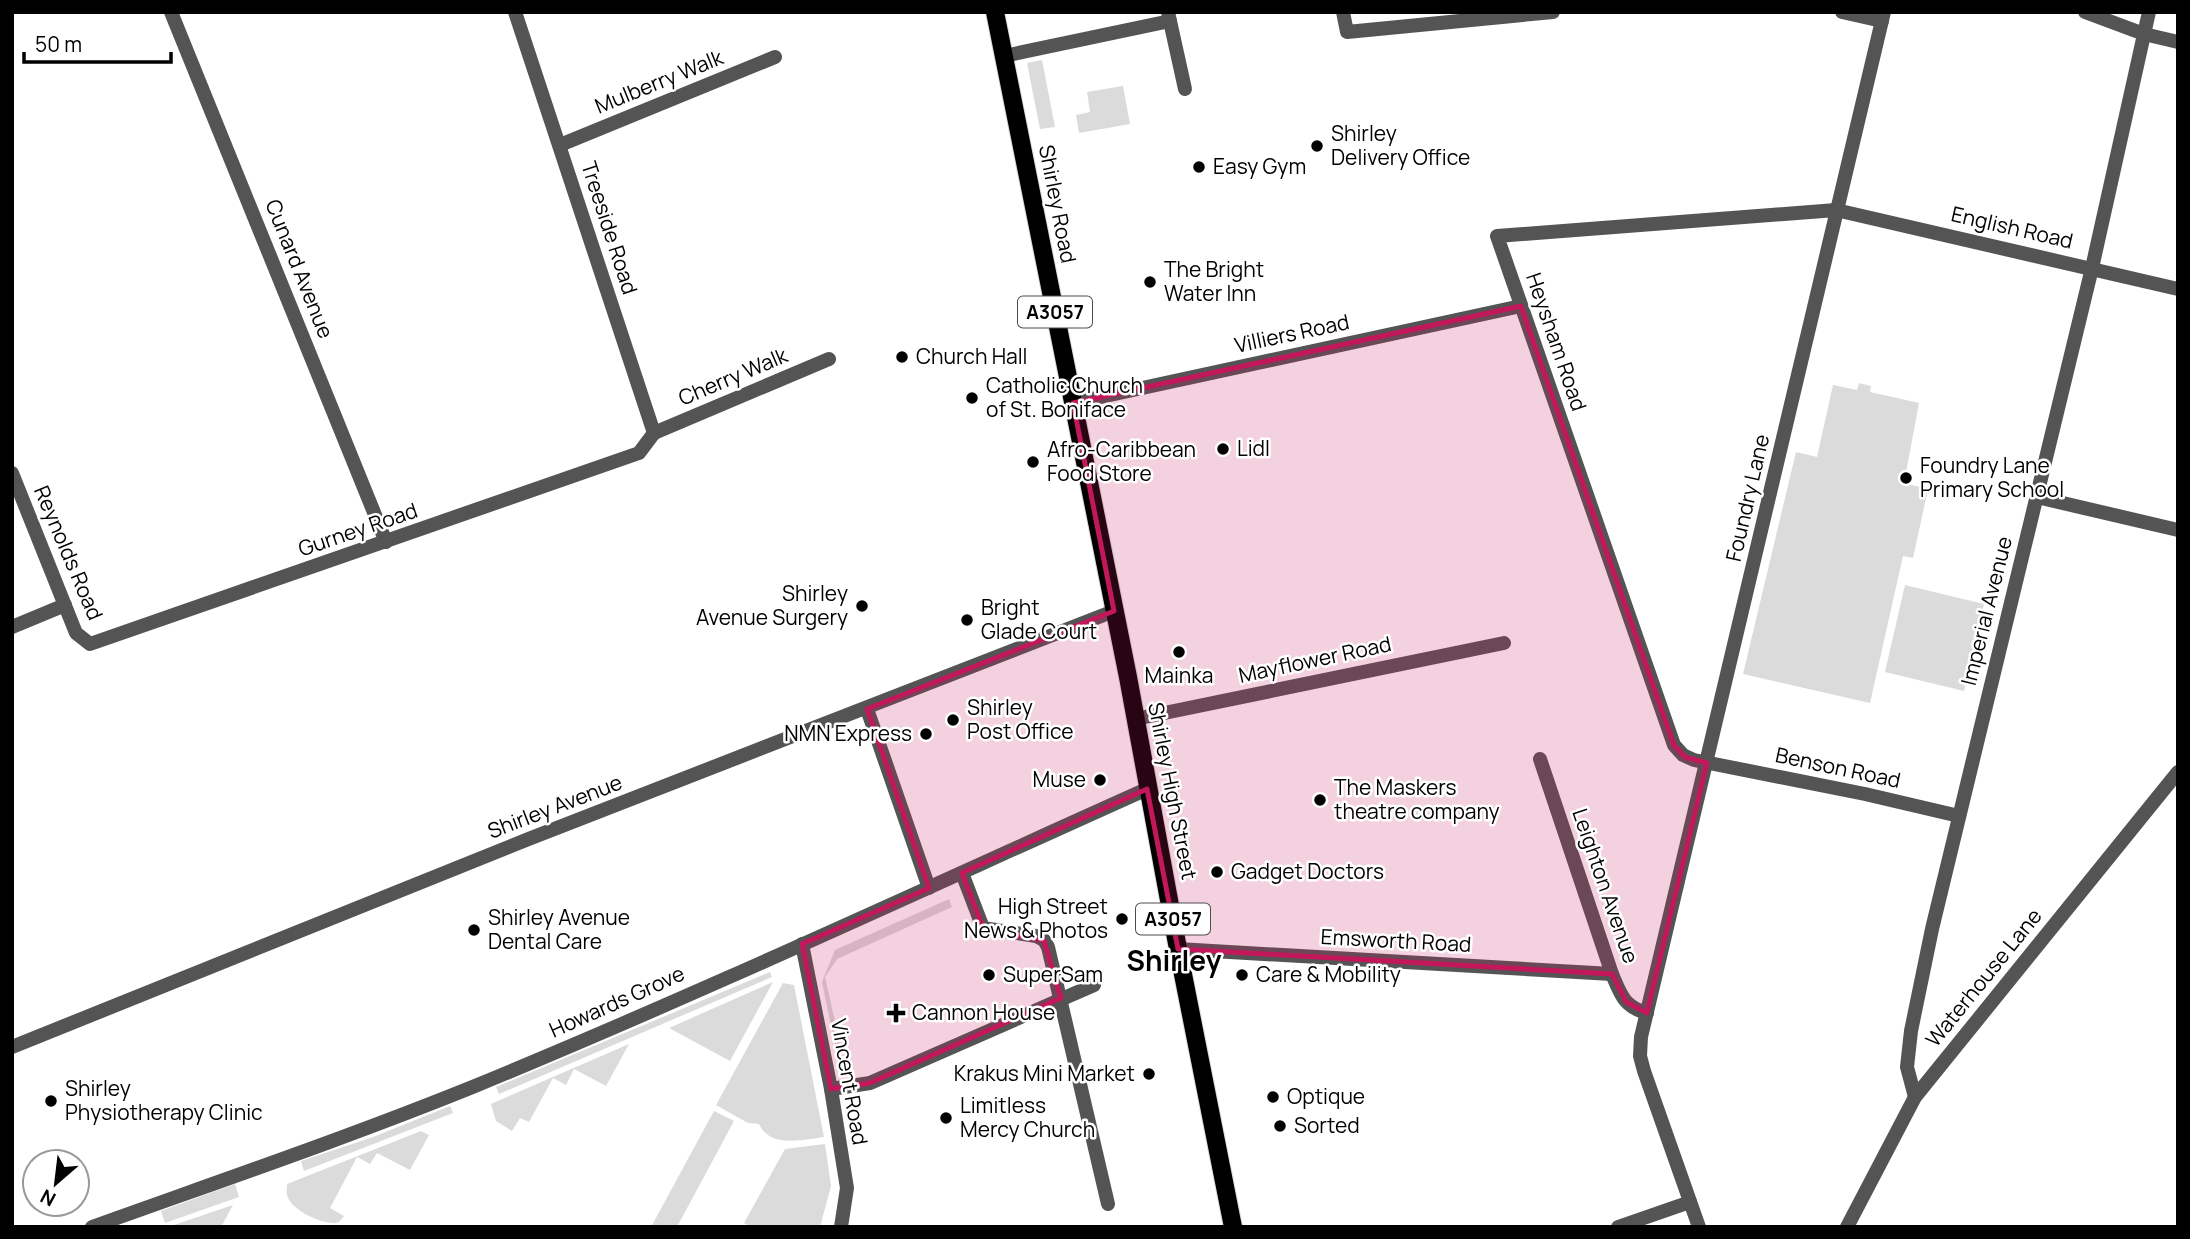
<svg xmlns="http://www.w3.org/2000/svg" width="2190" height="1239" font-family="Manrope,sans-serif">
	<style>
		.green { fill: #dbdbdb }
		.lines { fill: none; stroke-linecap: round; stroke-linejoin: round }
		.primary-casing { stroke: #dbdbdb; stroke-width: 20 }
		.street { stroke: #545454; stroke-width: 14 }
		.primary { stroke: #000; stroke-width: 18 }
		.marked { fill: #c2185b; fill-opacity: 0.2; stroke: #c2185b; stroke-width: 5; stroke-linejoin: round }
		.poi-dot { fill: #000; stroke: #fff; stroke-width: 2.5 }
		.labels { text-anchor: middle; stroke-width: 5; stroke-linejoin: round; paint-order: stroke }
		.shield { fill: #fff; stroke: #4c4c4c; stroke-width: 2 }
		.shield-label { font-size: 19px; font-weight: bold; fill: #000 }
		.street-label { font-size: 21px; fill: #000; stroke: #fff }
		.poi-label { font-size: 21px; fill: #000; stroke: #fff; text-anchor: start }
		.district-label { font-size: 28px; font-weight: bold; fill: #000; stroke: #fff }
	</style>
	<rect width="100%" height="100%" fill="#fff"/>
	<g class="green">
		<polygon points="1042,60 1055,127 1040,129 1027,63"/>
		<polygon points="1123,86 1130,124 1079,133 1076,115 1090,112 1087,92"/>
		<polygon points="1859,383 1871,386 1870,392 1919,403 1904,483 1928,489 1913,558 1903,556 1870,703 1743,674 1796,452 1817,457 1833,385 1857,390"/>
		<polygon points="1905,585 1984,604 1964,691 1885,672"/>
		<polygon points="949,899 952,907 837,959 825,977 841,1048 836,1049 822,982 835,950"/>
		<polygon points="770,972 772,977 499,1094 496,1087"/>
		<polygon points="773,982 730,1061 669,1028"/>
		<path d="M 783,983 L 794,985 L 824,1137 C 802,1140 770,1148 759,1124 L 748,1123 L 716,1105 Z"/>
		<polygon points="629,1044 606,1086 574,1069 566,1085 553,1078 529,1122 520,1118 512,1131 496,1121 491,1104"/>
		<polygon points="450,1106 453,1113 304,1171 301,1161 373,1137"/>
		<polygon points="714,1111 734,1121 678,1225 651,1227"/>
		<path d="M 421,1131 L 429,1135 L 410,1170 L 377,1153 L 370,1164 L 357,1157 L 330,1208 L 344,1216 L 339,1222 C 326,1227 290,1210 287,1195 C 286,1191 287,1188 287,1184 Z"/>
		<polygon points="825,1144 831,1186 820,1227 751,1227 744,1223 785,1149"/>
		<polygon points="235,1184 239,1197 165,1223 161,1211"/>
		<polygon points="233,1205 221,1227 168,1227"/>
	</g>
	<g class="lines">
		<g class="primary-casing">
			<polyline id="primary" points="995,12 1128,677 1178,949 1233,1227"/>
		</g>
		<g class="street">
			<polyline points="171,12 386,542"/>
			<polyline points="1168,12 1185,89"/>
			<polyline points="1343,12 1347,32 1553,12"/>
			<polyline points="1842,12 1882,21"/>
			<polyline points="2085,12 2144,34 2178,42"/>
			<polyline points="1004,56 1170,21"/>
			<polyline points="560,145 775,57"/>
			<polyline points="1073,403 1521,306"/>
			<polyline points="654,433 829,359"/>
			<polyline points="12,473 76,633 90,644 639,453 654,433 515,12"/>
			<polyline points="2037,497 2178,530"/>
			<polyline points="12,627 65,605"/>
			<polyline points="867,709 929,888"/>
			<polyline points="1135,719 1504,643"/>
			<path d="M 1540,759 L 1612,974 C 1621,995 1624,1007 1647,1013"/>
			<polyline points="1959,816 1865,794 1694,760 1683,755 1674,745 1497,236 1836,210 2178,289"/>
			<polyline points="962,873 983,928 1036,936 1044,940 1048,947 1108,1204"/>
			<polyline points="802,944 831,1089 847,1188 841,1227"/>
			<polyline points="1178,949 1612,974"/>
			<polyline points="12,1047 526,840 1114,611"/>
			<polyline points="831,1089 870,1083 1094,985"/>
			<polyline points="1915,1097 1907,1067 1911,1031 1932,929 2092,268 2149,12"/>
			<path d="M 92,1227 C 220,1181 349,1137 475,1086 C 701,993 924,889 1147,789"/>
			<polyline points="1618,1227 1690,1202"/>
			<polyline points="1699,1227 1644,1071 1640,1056 1641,1037 1884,12"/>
			<polyline points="1847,1227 1915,1097 2178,772"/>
		</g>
		<use href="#primary" class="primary"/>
	</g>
	<path class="marked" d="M 1521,306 L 1674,745 L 1685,757 L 1707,763 L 1647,1013 L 1626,1002 L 1612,974 L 1178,949 L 1147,789 L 962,873 L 984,930 L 1044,940 L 1061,998 L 870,1083 L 831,1089 L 802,944 L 929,888 L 867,709 L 1114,611 L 1073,403 Z"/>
	<g class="poi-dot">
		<circle cx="1317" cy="146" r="7"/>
		<circle cx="1199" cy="167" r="7"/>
		<circle cx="1150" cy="282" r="7"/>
		<circle cx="902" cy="357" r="7"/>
		<circle cx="972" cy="398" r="7"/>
		<circle cx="1223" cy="449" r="7"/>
		<circle cx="1033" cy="462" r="7"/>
		<circle cx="1906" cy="478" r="7"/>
		<circle cx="862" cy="606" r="7"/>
		<circle cx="967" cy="620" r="7"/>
		<circle cx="1179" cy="652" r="7"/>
		<circle cx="953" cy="720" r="7"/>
		<circle cx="926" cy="734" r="7"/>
		<circle cx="1100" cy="780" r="7"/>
		<circle cx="1320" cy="800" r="7"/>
		<circle cx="1217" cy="872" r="7"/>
		<circle cx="1122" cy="919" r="7"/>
		<circle cx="474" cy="930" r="7"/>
		<circle cx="989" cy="975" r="7"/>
		<circle cx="1242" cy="975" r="7"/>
		<path d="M892.5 1002.5h7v7h7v7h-7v7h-7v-7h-7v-7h7z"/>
		<circle cx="1149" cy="1074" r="7"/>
		<circle cx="1273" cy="1097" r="7"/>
		<circle cx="51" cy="1101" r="7"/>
		<circle cx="946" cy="1118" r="7"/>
		<circle cx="1280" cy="1126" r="7"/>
	</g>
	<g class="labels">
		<g class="shield">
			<rect x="1018" y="296.5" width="74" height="31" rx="5"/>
			<rect x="1136" y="903.5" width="74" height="31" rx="5"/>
		</g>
		<g class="shield-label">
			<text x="1055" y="319">A3057</text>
			<text x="1173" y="926">A3057</text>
		</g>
		<g class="street-label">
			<text transform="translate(659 82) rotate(-22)" y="7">Mulberry Walk</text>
			<text transform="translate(1057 204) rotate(79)" y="7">Shirley Road</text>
			<text transform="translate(609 228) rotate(72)" y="7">Treeside Road</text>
			<text transform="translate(2012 228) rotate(13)" y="7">English Road</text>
			<text transform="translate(299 269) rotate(68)" y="7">Cunard Avenue</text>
			<text transform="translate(1292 334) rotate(-12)" y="7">Villiers Road</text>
			<text transform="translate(1556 342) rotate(71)" y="7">Heysham Road</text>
			<text transform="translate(733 377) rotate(-23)" y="7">Cherry Walk</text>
			<text transform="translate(1748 498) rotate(-77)" y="7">Foundry Lane</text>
			<text transform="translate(358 530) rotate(-19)" y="7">Gurney Road</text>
			<text transform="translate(68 553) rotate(67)" y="7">Reynolds Road</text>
			<text transform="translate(1987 611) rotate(-76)" y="7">Imperial Avenue</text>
			<text transform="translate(1315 660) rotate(-12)" y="7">Mayflower Road</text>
			<text transform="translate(1838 768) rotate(12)" y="7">Benson Road</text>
			<text transform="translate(1172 791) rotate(79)" y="7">Shirley High Street</text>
			<text transform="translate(555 807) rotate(-21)" y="7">Shirley Avenue</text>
			<text transform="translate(1605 886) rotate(71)" y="7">Leighton Avenue</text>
			<text transform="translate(1396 941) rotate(3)" y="7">Emsworth Road</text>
			<text transform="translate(1984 978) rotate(-51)" y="7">Waterhouse Lane</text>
			<text transform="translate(617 1002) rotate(-24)" y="7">Howards Grove</text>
			<text transform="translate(849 1082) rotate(80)" y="7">Vincent Road</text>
		</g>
		<g class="poi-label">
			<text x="1331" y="141">Shirley<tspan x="1331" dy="24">Delivery Office</tspan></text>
			<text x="1213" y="174">Easy Gym</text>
			<text x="1164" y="277">The Bright<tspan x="1164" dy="24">Water Inn</tspan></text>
			<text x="916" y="364">Church Hall</text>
			<text x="986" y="393">Catholic Church<tspan x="986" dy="24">of St. Boniface</tspan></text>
			<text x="1237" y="456">Lidl</text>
			<text x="1047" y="457">Afro-Caribbean<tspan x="1047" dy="24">Food Store</tspan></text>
			<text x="1920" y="473">Foundry Lane<tspan x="1920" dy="24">Primary School</tspan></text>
			<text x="848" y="601" text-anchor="end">Shirley<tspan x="848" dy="24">Avenue Surgery</tspan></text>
			<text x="981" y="615">Bright<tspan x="981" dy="24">Glade Court</tspan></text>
			<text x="1179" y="683" text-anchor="middle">Mainka</text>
			<text x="967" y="715">Shirley<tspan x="967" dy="24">Post Office</tspan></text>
			<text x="912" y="741" text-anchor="end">NMN Express</text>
			<text x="1086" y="787" text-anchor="end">Muse</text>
			<text x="1334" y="795">The Maskers<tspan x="1334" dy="24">theatre company</tspan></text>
			<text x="1231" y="879">Gadget Doctors</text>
			<text x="1108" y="914" text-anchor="end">High Street<tspan x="1108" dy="24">News &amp; Photos</tspan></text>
			<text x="488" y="925">Shirley Avenue<tspan x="488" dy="24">Dental Care</tspan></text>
			<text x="1003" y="982">SuperSam</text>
			<text x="1256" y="982">Care &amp; Mobility</text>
			<text x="912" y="1020">Cannon House</text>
			<text x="1135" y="1081" text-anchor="end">Krakus Mini Market</text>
			<text x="65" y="1096">Shirley<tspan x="65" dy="24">Physiotherapy Clinic</tspan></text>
			<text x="1287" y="1104">Optique</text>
			<text x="960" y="1113">Limitless<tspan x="960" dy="24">Mercy Church</tspan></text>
			<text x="1294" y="1133">Sorted</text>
		</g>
		<g class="district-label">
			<text x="1174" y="971">Shirley</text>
		</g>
	</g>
	<rect width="2190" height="1239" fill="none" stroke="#000000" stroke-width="28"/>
	<g transform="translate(56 1183) rotate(208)"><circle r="33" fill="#ffffff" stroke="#999999" stroke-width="2"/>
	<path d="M0-5L12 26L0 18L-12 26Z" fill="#000000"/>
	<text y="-10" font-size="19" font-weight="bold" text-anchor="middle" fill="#000000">N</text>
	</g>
	<path d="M24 52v10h147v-10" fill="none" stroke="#000000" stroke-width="3.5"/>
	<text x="35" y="52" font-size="21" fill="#000000" stroke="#ffffff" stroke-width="5" paint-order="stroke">50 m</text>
</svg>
